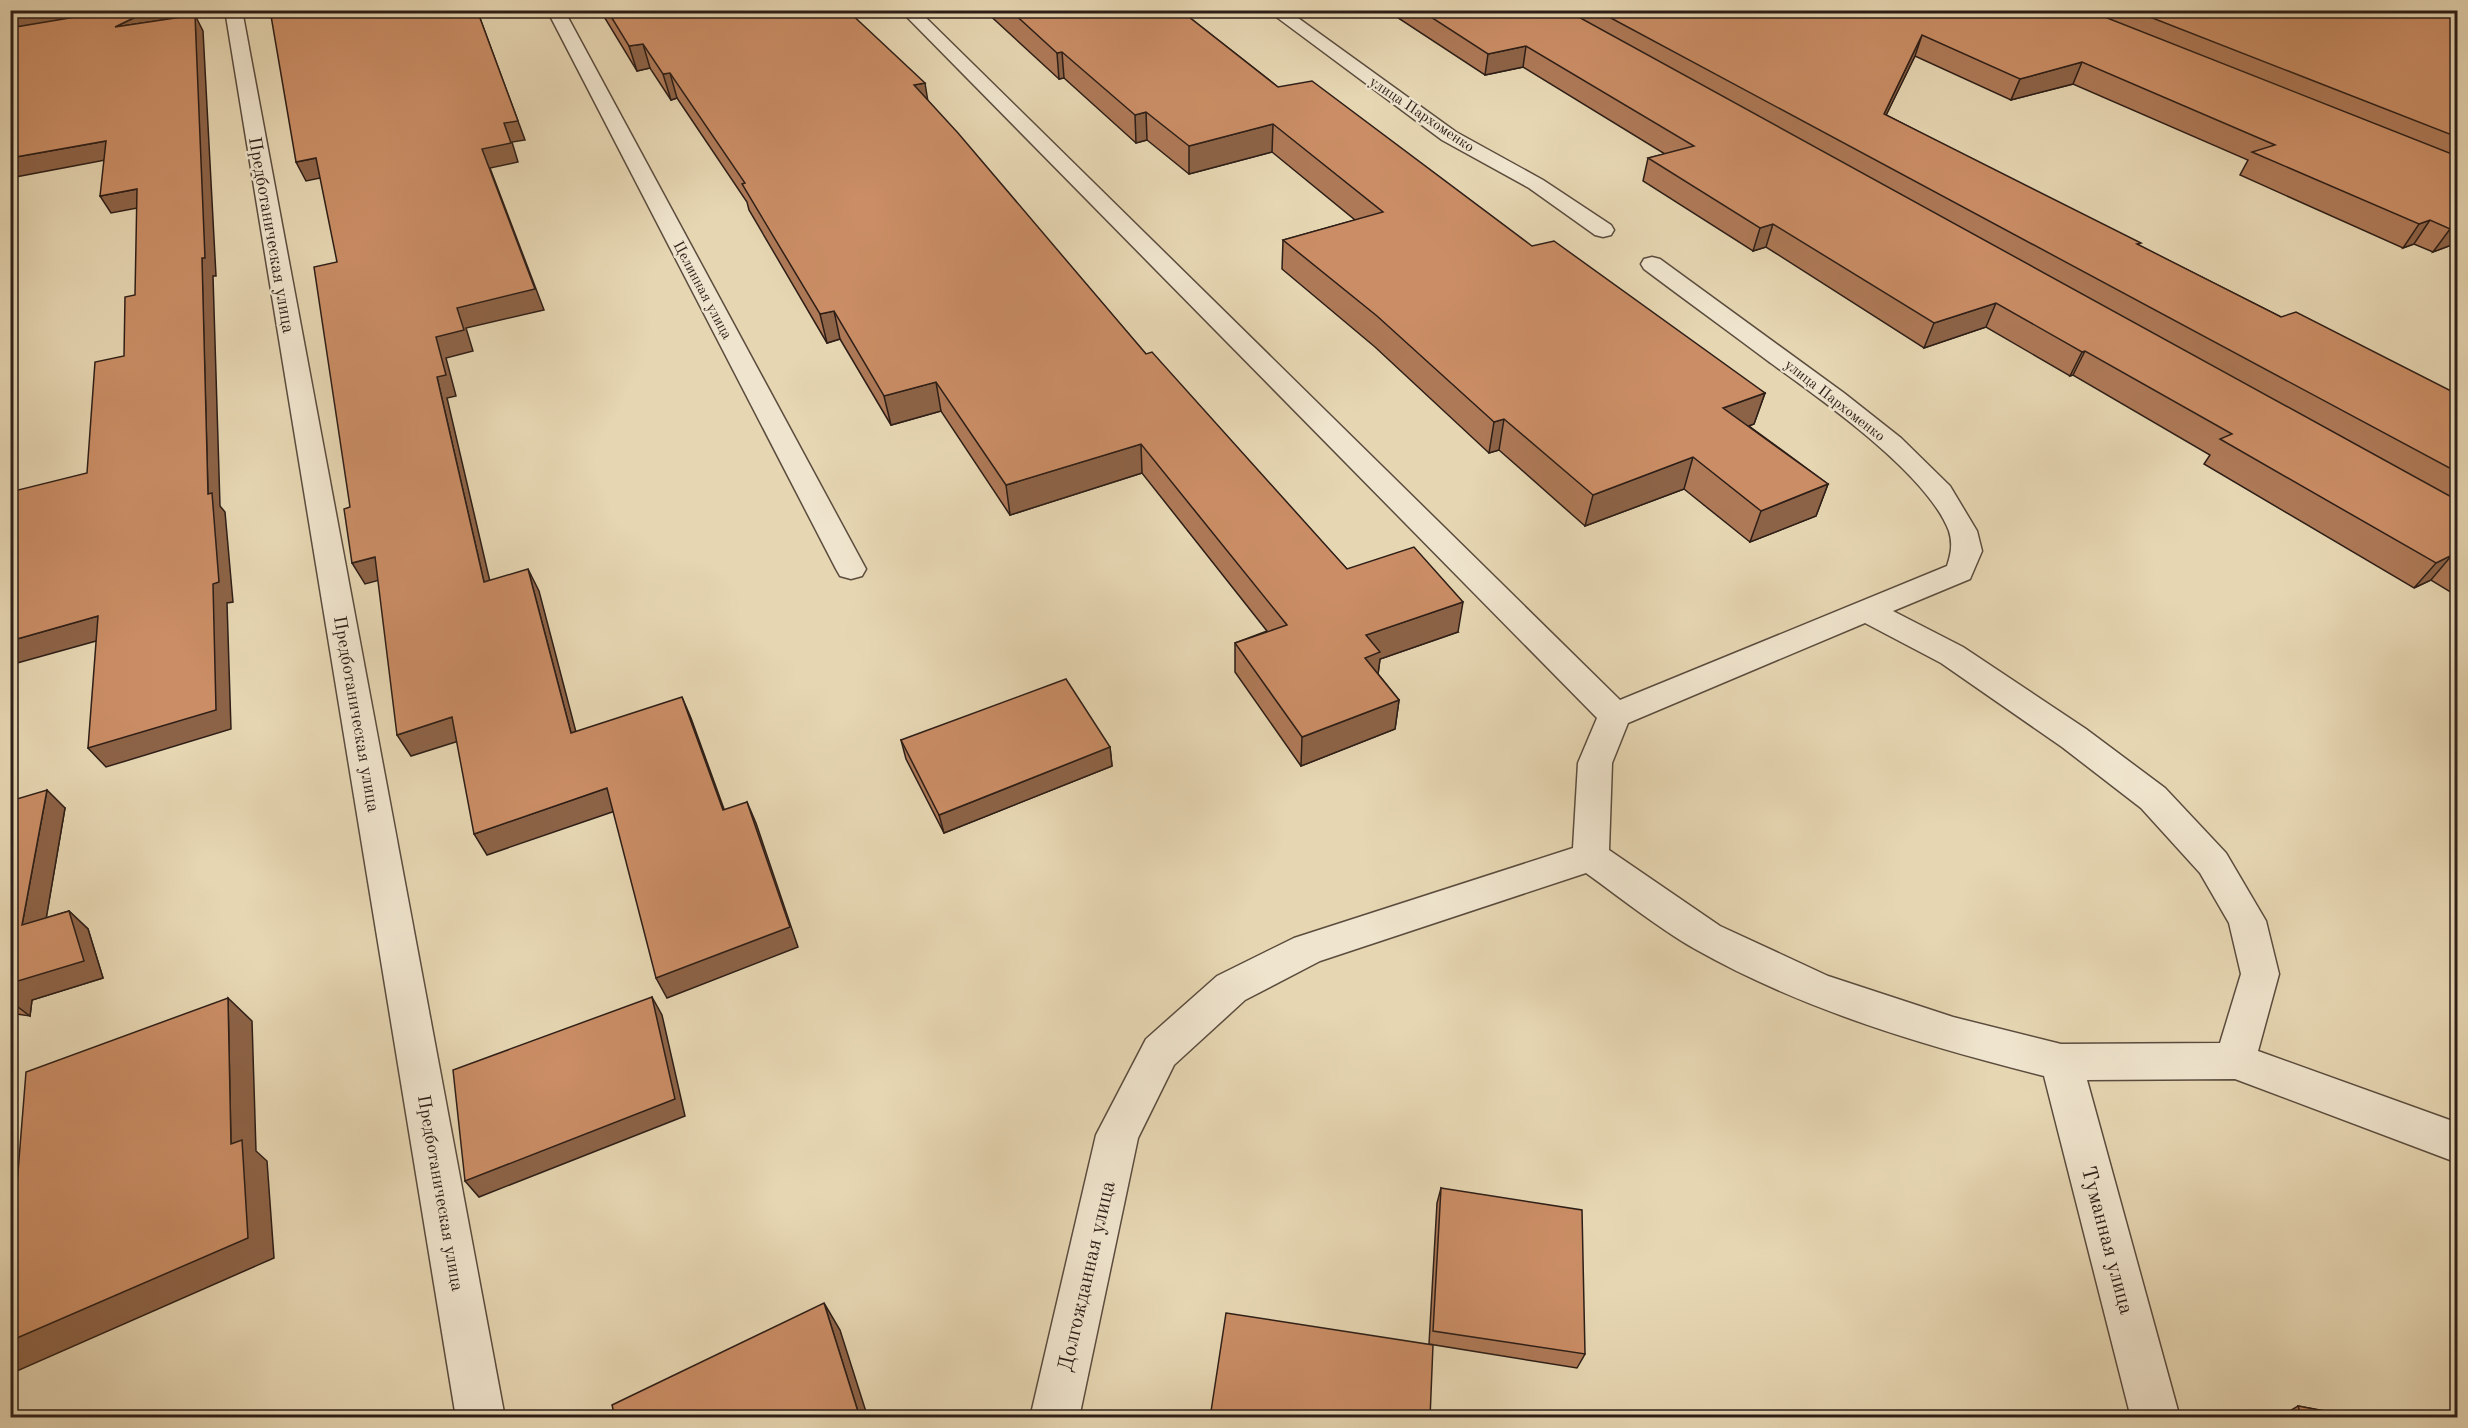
<svg xmlns="http://www.w3.org/2000/svg" width="2468" height="1428" font-family="'Old Standard TT',serif">
	<style>
		.lines { fill: none; stroke-linecap: round; stroke-linejoin: round }
		.minor-casing { stroke: #5b4c3e; stroke-width: 3 }
		.minor { fill: #efe4cd; fill-rule: evenodd }
		.wall { fill: #ae7957; stroke: #2d1e17; stroke-width: 1.5 }
		.shaded-wall { fill: #8d6347; stroke: #2d1e17; stroke-width: 1.5 }
		.building { fill: #ca8d65; stroke: #2d1e17; stroke-width: 1.5 }
		.labels { text-anchor: middle; stroke-width: 4.5; stroke-linejoin: round; paint-order: stroke }
		.far-street-label { font-size: 15px; fill: #2d1e17; stroke: #efe4cd }
		.street-label { font-size: 18px; fill: #2d1e17; stroke: #efe4cd }
		.near-street-label { font-size: 21px; fill: #2d1e17; stroke: #efe4cd }
	</style>
	<rect width="100%" height="100%" fill="#e6d6b2"/>
	<filter id="stains"><feTurbulence type="fractalNoise" baseFrequency=".00333" numOctaves="4"/><feColorMatrix values="0 0 0 0 .2 0 0 0 0 .09 0 0 0 0 .02 0 0 0 .5 -.17"/></filter>
	<radialGradient id="worn" r=".72"><stop offset=".6" stop-color="#630" stop-opacity="0"/><stop offset="1" stop-color="#630" stop-opacity=".3"/></radialGradient>
	<g class="lines">
		<g class="minor-casing">
			<g id="minor">
				<polygon points="145,10 187,10 179,15 131,23 125,22 122,18 125,14"/>
				<polygon points="225,10 242,10 505,1418 456,1418"/>
				<polygon points="547,10 564,10 866,569 862,576 851,579 840,576 836,569"/>
				<path d="M 900,10 L 918,10 L 1620,700 L 1947,566 C 1951,554 1953,544 1949,531 C 1927,473 1819,398 1768,361 C 1727,330 1685,300 1644,269 L 1641,264 L 1644,259 L 1652,257 L 1660,259 L 1844,393 L 1901,438 L 1950,486 L 1977,531 L 1982,551 L 1970,579 L 1893,611 L 1963,647 L 2086,729 L 2165,788 L 2226,853 L 2266,921 L 2279,974 L 2258,1051 L 2458,1123 L 2458,1163 L 2235,1079 L 2087,1080 L 2180,1418 L 2131,1418 L 2044,1076 C 1925,1046 1803,1010 1695,949 C 1658,928 1621,898 1586,873 L 1320,961 L 1245,1000 L 1174,1065 L 1138,1138 L 1079,1418 L 1030,1418 L 1096,1135 L 1146,1039 L 1217,976 L 1294,938 L 1573,848 L 1578,763 L 1597,718 ZM 1865,623 L 1941,663 L 2062,747 L 2141,808 L 2200,873 L 2229,923 L 2241,974 L 2220,1043 L 2061,1044 L 1953,1017 L 1828,976 L 1720,926 L 1609,850 L 1612,763 L 1628,723 Z"/>
				<polygon points="1267,10 1287,10 1456,132 1543,180 1611,225 1614,230 1611,235 1603,237 1595,235 1529,188 1442,140"/>
			</g>
		</g>
		<use href="#minor" class="minor"/>
	</g>
	<g class="wall">
		<polygon points="600,10 847,10 928,101 1146,354 1347,569 1458,632 1380,659 1378,674 1399,700 1395,729 1301,766 1235,672 1235,643 1267,631 1142,473 1010,515 941,411 891,425 840,339 827,343 749,210 747,202 677,98 671,100 650,68 637,71"/>
		<polygon points="984,10 1180,10 1278,87 1765,393 1754,424 1749,426 1828,484 1816,516 1750,542 1684,489 1585,526 1499,450 1489,453 1375,347 1282,269 1283,240 1355,220 1272,152 1189,174 1147,140 1136,143 1064,78 1059,79"/>
		<polygon points="1386,10 2457,10 2457,243 2433,252 2414,244 2403,248 2240,175 2248,160 2073,84 2011,100 1915,56 1886,115 2140,246 2281,317 2457,394 2457,596 2431,580 2414,588 2204,464 2210,455 2073,375 2070,376 1986,327 1924,348 1766,247 1753,251 1643,181 1648,158 1665,154 1523,67 1485,75"/>
		<polygon points="901,740 1110,747 1112,766 944,833 906,759"/>
		<polygon points="10,801 65,808 46,918 69,911 88,929 103,978 32,1000 30,1016 10,1013"/>
		<polygon points="1441,1188 1585,1354 1577,1368 1429,1344 1437,1203"/>
		<polygon points="2298,1406 2362,1418 2278,1418"/>
	</g>
	<g class="shaded-wall">
		<polygon points="28,10 129,10 10,31 10,13"/>
		<polygon points="150,10 173,10 177,18 115,27"/>
		<polygon points="184,10 192,10 186,14"/>
		<polygon points="477,10 525,140 512,142 518,162 490,168 544,310 466,328 473,351 446,358 456,396 447,398 495,603 484,582 437,377 436,337 457,308 482,149"/>
		<polygon points="195,15 203,31 216,276 213,276 220,506 225,512 233,602 227,603 231,729 106,767 88,748 208,494"/>
		<polygon points="1922,35 1915,56 1876,136 1884,114"/>
		<polygon points="643,44 650,68 637,71 629,46"/>
		<polygon points="1526,46 1523,67 1485,75 1488,54"/>
		<polygon points="1062,52 1064,78 1059,79 1057,53"/>
		<polygon points="2082,62 2073,84 2011,100 2020,79"/>
		<polygon points="670,73 677,98 671,100 663,74"/>
		<polygon points="925,83 929,108 914,85"/>
		<polygon points="1146,112 1147,140 1136,143 1135,115"/>
		<polygon points="1273,124 1272,152 1189,174 1189,146"/>
		<polygon points="106,141 116,158 10,178 10,158"/>
		<polygon points="316,158 325,177 306,181 296,162"/>
		<polygon points="137,189 148,206 111,213 100,196"/>
		<polygon points="2430,220 2414,244 2403,248 2419,224"/>
		<polygon points="1773,224 1766,247 1753,251 1760,228"/>
		<polygon points="2457,226 2457,243 2433,252 2450,229"/>
		<polygon points="1996,303 1986,327 1924,348 1934,323"/>
		<polygon points="834,311 840,339 827,343 820,314"/>
		<polygon points="2085,351 2073,375 2070,376 2082,352"/>
		<polygon points="936,382 941,411 891,425 884,396"/>
		<polygon points="1765,393 1754,424 1713,439 1723,408"/>
		<polygon points="1504,419 1499,450 1489,453 1494,422"/>
		<polygon points="1141,444 1142,473 1010,515 1006,485"/>
		<polygon points="1693,457 1684,489 1585,526 1593,495"/>
		<polygon points="1828,484 1816,516 1750,542 1761,511"/>
		<polygon points="2452,555 2431,580 2414,588 2436,563"/>
		<polygon points="375,557 387,578 365,584 352,563"/>
		<polygon points="528,569 539,591 582,755 571,733"/>
		<polygon points="1463,602 1458,632 1380,659 1377,682 1362,688 1366,635"/>
		<polygon points="98,616 114,636 10,665 10,641"/>
		<polygon points="682,697 691,718 732,831 723,810"/>
		<polygon points="1399,700 1395,729 1301,766 1302,737"/>
		<polygon points="452,717 465,739 411,756 397,735"/>
		<polygon points="1110,747 1112,766 944,833 939,815"/>
		<polygon points="607,788 618,810 487,855 474,834"/>
		<polygon points="47,790 65,808 42,943 22,925"/>
		<polygon points="747,802 756,823 798,947 667,998 656,978"/>
		<polygon points="69,911 88,929 103,978 32,1000 30,1016 10,1001 11,983"/>
		<polygon points="652,997 662,1015 685,1116 479,1197 465,1181"/>
		<polygon points="228,998 252,1021 256,1151 267,1161 274,1258 17,1371 10,1368 10,1341 231,1144"/>
		<polygon points="824,1303 840,1330 868,1418 860,1418"/>
	</g>
	<g class="building">
		<polygon points="10,10 28,10 10,13"/>
		<polygon points="117,10 150,10 115,27 195,15 205,258 202,258 208,494 212,493 219,582 213,584 216,710 88,748 98,616 10,641 10,492 87,473 95,362 124,356 125,297 135,295 137,189 100,196 106,141 10,158 10,28"/>
		<polygon points="270,10 477,10 518,121 504,123 511,143 482,149 535,289 457,308 464,330 436,337 446,375 437,377 484,582 528,569 571,733 682,697 723,810 747,802 790,927 656,978 607,788 474,834 452,717 397,735 375,557 352,563 344,509 350,507 314,267 337,262 316,158 296,162"/>
		<polygon points="607,10 847,10 925,83 914,85 958,133 1146,354 1152,352 1347,569 1414,547 1463,602 1366,635 1380,652 1365,658 1399,700 1302,737 1235,643 1287,625 1141,444 1006,485 936,382 884,396 834,311 820,314 742,184 745,183 670,73 663,74 643,44 629,46"/>
		<polygon points="1010,10 1180,10 1278,87 1312,81 1532,246 1554,241 1765,393 1723,408 1828,484 1761,511 1693,457 1593,495 1504,419 1494,422 1377,316 1283,240 1383,212 1273,124 1189,146 1146,112 1135,115 1062,52 1057,53"/>
		<polygon points="1420,10 1566,10 2457,500 2457,558 2452,555 2436,563 2220,439 2232,434 2085,351 2082,352 1996,303 1934,323 1773,224 1760,228 1648,158 1694,146 1526,46 1488,54"/>
		<polygon points="1596,10 2087,10 2457,156 2457,226 2450,229 2430,220 2419,224 2252,152 2275,145 2082,62 2020,79 1922,35 1884,114 2141,243 2137,244 2281,317 2296,312 2457,394 2457,472"/>
		<polygon points="2132,10 2457,10 2457,137"/>
		<polygon points="1066,679 1110,747 939,815 901,740"/>
		<polygon points="47,790 22,925 69,911 84,961 11,983 10,987 10,801"/>
		<polygon points="652,997 675,1099 465,1181 453,1070"/>
		<polygon points="228,998 231,1144 242,1140 248,1238 10,1341 10,1235 13,1234 26,1072"/>
		<polygon points="1441,1188 1582,1210 1585,1354 1433,1331"/>
		<polygon points="824,1303 860,1418 615,1418 612,1405"/>
		<polygon points="1226,1313 1433,1345 1430,1418 1210,1418"/>
		<polygon points="2298,1406 2362,1418 2302,1418"/>
	</g>
	<g class="labels">
		<g class="far-street-label">
			<text transform="translate(1422 114) rotate(34)" y="5">улица Пархоменко</text>
			<text transform="translate(703 290) rotate(62)" y="5">Целинная улица</text>
			<text transform="translate(1835 400) rotate(38)" y="5">улица Пархоменко</text>
		</g>
		<g class="street-label">
			<text transform="translate(272 235) rotate(80)" y="6">Предботаническая улица</text>
			<text transform="translate(357 714) rotate(80)" y="6">Предботаническая улица</text>
			<text transform="translate(441 1193) rotate(80)" y="6">Предботаническая улица</text>
		</g>
		<g class="near-street-label">
			<text transform="translate(2108 1240) rotate(75)" y="7">Туманная улица</text>
			<text transform="translate(1086 1276) rotate(-77)" y="7">Долгожданная улица</text>
		</g>
	</g>
	<rect width="2468" height="1428" fill="none" stroke="#e6d6b2" stroke-width="36"/>
	<rect x="12" y="12" width="2444" height="1404" fill="none" stroke="#2d1e17" stroke-width="3"/>
	<rect x="18" y="18" width="2432" height="1392" fill="none" stroke="#2d1e17" stroke-width="1.5"/>
	<rect width="100%" height="100%" filter="url(#stains)"/>
	<rect width="100%" height="100%" fill="url(#worn)"/>
</svg>
